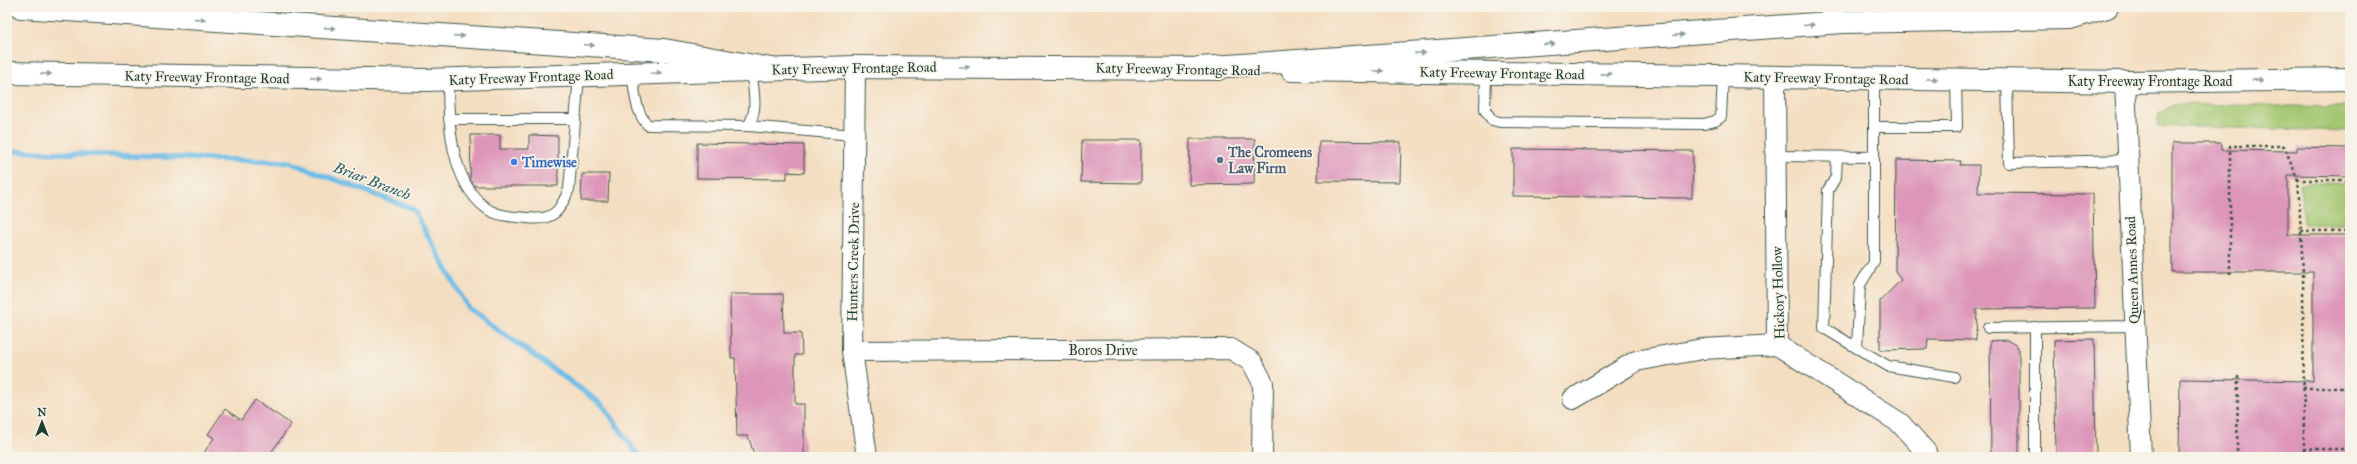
<svg xmlns="http://www.w3.org/2000/svg" width="2357" height="464" font-family="'IM FELL Great Primer',serif">
	<style>
		.green { fill: #a3c670; stroke: #618252 }
		.lines { fill: none; stroke-linecap: round; stroke-linejoin: round }
		.stream { stroke: #6cbce7; stroke-width: 5.5 }
		.building { fill: #dd96ba }
		.lane-casing { stroke: #3f5549; stroke-width: 12 }
		.street-casing { stroke: #3f5549; stroke-width: 22 }
		.secondary-casing { stroke: #3f5549; stroke-width: 24 }
		.highway-casing { stroke: #3f5549; stroke-width: 24 }
		.path { stroke: #3f5549; stroke-width: 2.5; stroke-dasharray: 3 3; stroke-linecap: butt }
		.lane { stroke: #fff; stroke-width: 10 }
		.street { stroke: #fff; stroke-width: 20 }
		.secondary { stroke: #fff; stroke-width: 22 }
		.highway { stroke: #fff; stroke-width: 22 }
		.oneway { fill: #8f9e9a }
		.service-dot { fill: #5c6f8a; stroke: #f7f3e8; stroke-width: 1.5 }
		.shop-dot { fill: #3f7fe0; stroke: #f7f3e8; stroke-width: 1.5 }
		.labels { text-anchor: middle; stroke-width: 3.5; stroke-linejoin: round; paint-order: stroke }
		.street-label { font-size: 14px; fill: #1f3d34; stroke: #f7f3e8 }
		.service-label { font-size: 14px; font-weight: bold; fill: #4e5e75; stroke: #f7f3e8; text-anchor: start }
		.shop-label { font-size: 14px; font-weight: bold; fill: #366cbe; stroke: #f7f3e8; text-anchor: start }
		.water-label { font-size: 15px; font-style: italic; fill: #325d61; stroke: #f7f3e8 }
	</style>
	<rect width="100%" height="100%" fill="#f7f3e8"/>
	<filter id="ink" filterUnits="userSpaceOnUse"><feTurbulence type="fractalNoise" baseFrequency=".025" numOctaves="2"/><feDisplacementMap in="SourceGraphic" scale="8" xChannelSelector="R" yChannelSelector="G"/><feConvolveMatrix kernelMatrix="1 2 1 2 8 2 1 2 1" color-interpolation-filters="sRGB"/></filter>
	<filter id="wash" filterUnits="userSpaceOnUse"><feTurbulence type="fractalNoise" baseFrequency=".012" numOctaves="4" result="noise"/><feDisplacementMap in="SourceGraphic" scale="16" xChannelSelector="R" yChannelSelector="G"/><feGaussianBlur stdDeviation="0.9" result="paint"/><feColorMatrix in="noise" values="0 0 0 0 0 0 0 0 0 0 0 0 0 0 0 0 0 1.4 0 .05"/><feComposite in="paint" operator="in"/></filter>
	<g filter="url(#wash)">
		<rect width="100%" height="100%" fill="#f4dec1"/>
		<g class="green">
			<polygon points="2173,104 2350,107 2350,131 2158,126 2158,115"/>
			<polygon points="2300,183 2350,183 2350,224 2303,224"/>
		</g>
		<g class="lines">
			<polyline class="stream" points="7,151 289,162 413,209 468,308 603,405 639,457"/>
		</g>
		<g id="blocks">
			<g class="building">
				<polygon points="471,135 500,135 500,149 529,149 529,135 558,136 558,186 475,186 470,179"/>
				<polygon points="1190,139 1255,139 1254,184 1189,185"/>
				<polygon points="1082,140 1141,140 1141,183 1081,182"/>
				<polygon points="1319,141 1401,142 1400,182 1318,181"/>
				<polygon points="697,143 804,145 804,173 787,172 787,179 697,178"/>
				<polygon points="2172,143 2221,143 2221,150 2297,151 2297,147 2350,148 2350,176 2288,175 2288,235 2350,235 2350,457 2179,457 2180,379 2313,381 2313,272 2172,272"/>
				<polygon points="1513,149 1693,151 1692,198 1513,196"/>
				<polygon points="1896,160 1961,161 1960,165 1979,165 1978,193 2093,194 2095,308 1977,309 1976,340 1928,339 1927,349 1880,350 1880,301 1901,280 1895,271"/>
				<polygon points="582,174 609,174 608,201 581,201"/>
				<polygon points="730,294 783,294 784,333 801,333 802,355 795,355 795,404 804,404 804,457 755,457 748,436 737,436 735,358 731,358"/>
				<polygon points="2094,339 2096,455 2056,456 2054,340"/>
				<polygon points="2007,340 2017,346 2019,350 2019,457 1991,457 1990,341"/>
				<polygon points="255,400 291,424 268,457 201,457 214,438 208,434 225,409 241,420"/>
			</g>
		</g>
	</g>
	<g filter="url(#ink)">
		<use href="#blocks" fill-opacity="0" stroke="#3f5549" stroke-width="1"/>
		<g class="lines">
			<g class="lane-casing">
				<g id="lane">
					<polyline points="1486,73 1485,110 1492,120 1500,122 1704,124 1715,121 1721,117 1723,76"/>
					<path d="M 632,74 C 635,91 635,113 648,125 L 748,126 C 759,111 753,88 751,70"/>
					<polyline points="1874,78 1874,262 1860,285 1857,348 1888,366 1954,377"/>
					<path d="M 448,80 C 448,120 450,181 486,208 C 496,216 514,217 527,218 C 553,221 560,212 569,189 L 579,76"/>
					<polyline points="2007,80 2009,163 2128,160"/>
					<polyline points="449,119 575,119"/>
					<polyline points="748,126 854,135"/>
					<polyline points="1874,127 1957,127 1956,80"/>
					<polyline points="1776,156 1874,157"/>
					<polyline points="1837,157 1836,177 1828,190 1824,328 1857,348"/>
					<polyline points="2035,327 2035,457"/>
					<polyline points="1988,328 2135,326"/>
				</g>
			</g>
			<g class="street-casing">
				<g id="street">
					<polyline points="855,67 852,351 867,457"/>
					<polyline points="1775,77 1777,345"/>
					<polyline points="2125,82 2141,457"/>
					<polyline points="1777,345 1900,423 1926,452 1927,457"/>
					<polyline points="852,351 1231,349 1252,362 1263,383 1262,457"/>
					<polyline points="1573,399 1636,361 1702,349 1777,345"/>
				</g>
			</g>
			<g class="secondary-casing">
				<g id="secondary">
					<polyline points="1292,70 2125,82 2350,79"/>
					<polyline points="7,73 426,80 855,67 1218,69"/>
				</g>
			</g>
			<g class="highway-casing">
				<g id="highway">
					<polyline points="21,7 664,50 771,69"/>
					<polyline points="1199,68 1843,22 2070,18 2107,7"/>
				</g>
			</g>
			<g class="path">
				<polyline points="2301,231 2350,231"/>
				<polyline points="2230,274 2230,146 2284,146 2298,180"/>
				<polyline points="2303,388 2350,388"/>
				<polyline points="2304,449 2350,449"/>
				<polyline points="2237,457 2238,376"/>
				<polyline points="2304,457 2303,271 2298,180 2350,180"/>
			</g>
			<use href="#lane" class="lane"/>
			<use href="#street" class="street"/>
			<use href="#secondary" class="secondary"/>
			<use href="#highway" class="highway"/>
		</g>
		<defs><path id="oneway-solid" d="M-6-.8H1V-3.2L6.5 0L1 3.2V.8H-6Z"/></defs>
		<g class="oneway">
			<use href="#oneway-solid" transform="translate(200 19) rotate(4)"/>
			<use href="#oneway-solid" transform="translate(1809 25) rotate(-5)"/>
			<use href="#oneway-solid" transform="translate(330 28) rotate(4)"/>
			<use href="#oneway-solid" transform="translate(1679 35) rotate(-4)"/>
			<use href="#oneway-solid" transform="translate(459 36) rotate(4)"/>
			<use href="#oneway-solid" transform="translate(1549 44) rotate(-4)"/>
			<use href="#oneway-solid" transform="translate(589 45) rotate(4)"/>
			<use href="#oneway-solid" transform="translate(1420 53) rotate(-4)"/>
			<use href="#oneway-solid" transform="translate(964 67)"/>
			<use href="#oneway-solid" transform="translate(1378 71) rotate(1)"/>
			<use href="#oneway-solid" transform="translate(656 73) rotate(-2)"/>
			<use href="#oneway-solid" transform="translate(46 74) rotate(1)"/>
			<use href="#oneway-solid" transform="translate(1606 74) rotate(1)"/>
			<use href="#oneway-solid" transform="translate(316 79) rotate(1)"/>
			<use href="#oneway-solid" transform="translate(1932 79) rotate(1)"/>
			<use href="#oneway-solid" transform="translate(2258 80) rotate(-1)"/>
		</g>
	</g>
	<circle class="service-dot" cx="1220" cy="160" r="4"/>
	<circle class="shop-dot" cx="514" cy="162" r="4"/>
	<g class="labels">
		<g class="street-label">
			<text transform="translate(854 68) rotate(-1)" y="5">Katy Freeway Frontage Road</text>
			<text transform="translate(1178 69) rotate(1)" y="5">Katy Freeway Frontage Road</text>
			<text transform="translate(1502 73) rotate(1)" y="5">Katy Freeway Frontage Road</text>
			<text transform="translate(207 77) rotate(1)" y="5">Katy Freeway Frontage Road</text>
			<text transform="translate(531 77) rotate(-2)" y="5">Katy Freeway Frontage Road</text>
			<text transform="translate(1826 78) rotate(1)" y="5">Katy Freeway Frontage Road</text>
			<text x="2150" y="86">Katy Freeway Frontage Road</text>
			<text transform="translate(853 262) rotate(-89)" y="5">Hunters Creek Drive</text>
			<text transform="translate(2132 270) rotate(-92)" y="5">Queen Annes Road</text>
			<text transform="translate(1778 293) rotate(-92)" y="5">Hickory Hollow</text>
			<text x="1103" y="355">Boros Drive</text>
		</g>
		<g class="service-label">
			<text x="1228" y="157">The Cromeens<tspan x="1228" dy="16">Law Firm</tspan></text>
		</g>
		<g class="shop-label">
			<text x="522" y="167">Timewise</text>
		</g>
		<g class="water-label">
			<text transform="translate(372 181) rotate(21)" y="5">Briar Branch</text>
		</g>
	</g>
	<rect width="2357" height="464" fill="none" stroke="#f7f3e8" stroke-width="24"/>
	<g transform="translate(42 422)" stroke="#f7f3e8" stroke-width="3" paint-order="stroke">
	<path d="M0-3L7 15L0 10L-7 15Z" fill="#1f3d34"/>
	<text y="-6" font-size="11" font-weight="bold" text-anchor="middle" fill="#1f3d34">N</text>
	</g>
</svg>
